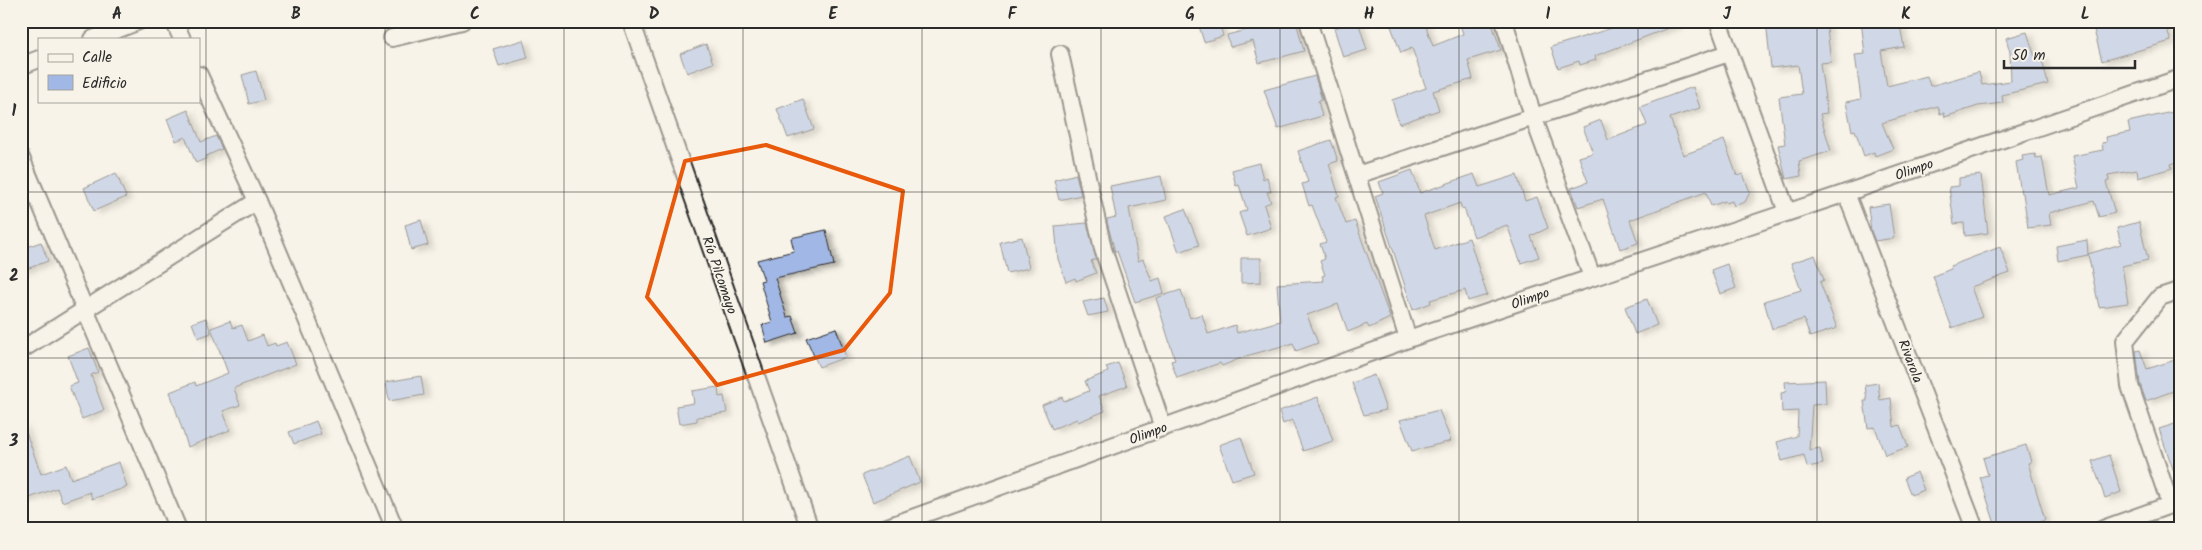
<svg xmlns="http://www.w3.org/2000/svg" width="2202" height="550" font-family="Kalam,sans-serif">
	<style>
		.building { fill: #a1b8e6; stroke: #2b2b2b; filter: url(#shadow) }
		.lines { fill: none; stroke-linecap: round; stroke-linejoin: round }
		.minor-casing { stroke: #2b2b2b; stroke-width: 20 }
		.minor { stroke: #f7f3e8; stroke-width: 16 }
		.marked { fill: none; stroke: #e8590c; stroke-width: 4; stroke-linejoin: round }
		.grid { fill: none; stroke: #2b2b2b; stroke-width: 1; stroke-opacity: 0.55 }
		.labels { text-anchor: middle; stroke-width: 4; stroke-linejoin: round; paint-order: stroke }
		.street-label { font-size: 14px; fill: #2b2b2b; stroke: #f7f3e8 }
		.neatline { fill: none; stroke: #2b2b2b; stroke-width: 2 }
		.grid-label { font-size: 16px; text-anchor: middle; font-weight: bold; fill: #2b2b2b }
	</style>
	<defs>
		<filter id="shadow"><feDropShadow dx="5.5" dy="3" stdDeviation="2.5" flood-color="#0004"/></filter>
	</defs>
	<rect width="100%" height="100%" fill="#f7f3e8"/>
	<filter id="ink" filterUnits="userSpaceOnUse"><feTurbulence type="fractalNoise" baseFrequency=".02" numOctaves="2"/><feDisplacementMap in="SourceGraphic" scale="10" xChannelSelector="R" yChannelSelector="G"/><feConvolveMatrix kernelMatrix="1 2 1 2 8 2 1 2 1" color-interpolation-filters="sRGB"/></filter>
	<g filter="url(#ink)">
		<g class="building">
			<polygon points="1219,21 1223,36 1204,42 1199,26"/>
			<polygon points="1248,21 1296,21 1304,51 1259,63 1253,41 1230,47 1227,35 1250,29"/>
			<polygon points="1358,21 1367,50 1343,57 1334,28"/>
			<polygon points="1389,21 1424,21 1433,46 1463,34 1459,21 1491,21 1501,50 1468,60 1473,79 1433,91 1439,110 1399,124 1392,100 1426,88 1412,48 1401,53"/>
			<polygon points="1619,21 1678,21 1679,24 1595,56 1596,60 1580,65 1579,61 1558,68 1551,47 1612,28 1610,24"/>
			<polygon points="1766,21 1826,21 1831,62 1820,63 1827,113 1820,114 1831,151 1799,161 1801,176 1786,179 1778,145 1785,144 1779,97 1802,94 1798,65 1771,68"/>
			<polygon points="1861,21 1890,21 1891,26 1900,25 1904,47 1881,51 1887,86 1927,76 1930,86 1979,72 1982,85 2011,81 2010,52 2006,38 2027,32 2035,57 2041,56 2048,84 2002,95 2003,103 1978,106 1945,117 1944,113 1940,114 1938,106 1882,123 1893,149 1875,156 1874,152 1864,156 1855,130 1852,131 1846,102 1861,99 1855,55 1865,54"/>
			<polygon points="2126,21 2164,21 2171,41 2102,61 2094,30"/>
			<polygon points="523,40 528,58 499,66 493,49"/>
			<polygon points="706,44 713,63 687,73 680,54"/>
			<polygon points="256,71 264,100 249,104 242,75"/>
			<polygon points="1315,76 1322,100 1318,101 1322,116 1278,129 1264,90"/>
			<polygon points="1693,87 1700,108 1670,118 1683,155 1724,140 1737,176 1743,174 1750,192 1745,202 1734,206 1732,201 1726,203 1725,201 1711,206 1706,192 1630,220 1638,243 1620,249 1603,199 1578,207 1571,188 1588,182 1579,157 1593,153 1583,127 1601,120 1608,140 1647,125 1640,107"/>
			<polygon points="803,99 814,129 788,138 777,109"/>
			<polygon points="188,110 201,142 216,136 222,149 206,156 207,158 196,163 185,137 176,141 167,119"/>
			<polygon points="2181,110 2181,161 2171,164 2172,168 2138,178 2137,170 2108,175 2109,181 2106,182 2115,213 2099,217 2094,201 2049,213 2051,225 2028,228 2023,193 2021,193 2016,162 2023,160 2022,156 2035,154 2036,158 2042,157 2049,195 2079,188 2072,156 2103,150 2102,143 2107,142 2106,137 2130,132 2128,122"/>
			<polygon points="1331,140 1338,161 1329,164 1339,196 1336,197 1346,224 1355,221 1390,318 1369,328 1367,324 1348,332 1338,304 1307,315 1318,343 1296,351 1293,343 1246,356 1222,366 1220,363 1177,378 1171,361 1175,360 1156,298 1181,290 1190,318 1202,314 1208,334 1235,325 1237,333 1280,321 1277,284 1324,281 1322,276 1325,275 1320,261 1325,259 1320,244 1326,242 1312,205 1309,206 1302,184 1308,182 1298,151"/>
			<polygon points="1259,163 1263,179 1267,177 1271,192 1267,192 1271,202 1264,205 1271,228 1247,236 1239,213 1247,210 1239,185 1236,186 1232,170"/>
			<polygon points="1412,170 1420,193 1474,174 1479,187 1517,175 1525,201 1537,197 1548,228 1531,236 1539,257 1521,263 1507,225 1474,237 1464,208 1462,209 1460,203 1424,216 1435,250 1469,238 1487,295 1468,301 1465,290 1430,300 1431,303 1413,310 1375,196 1383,193 1379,182"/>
			<polygon points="116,173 126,197 94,211 84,188"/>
			<polygon points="1076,174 1081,195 1059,200 1054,180"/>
			<polygon points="1981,175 1988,233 1965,236 1964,223 1954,224 1949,187 1959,186 1959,178"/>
			<polygon points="1161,176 1166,200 1129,208 1138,261 1143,259 1152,281 1160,278 1164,293 1135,302 1117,251 1115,252 1107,222 1107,219 1116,217 1110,186"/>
			<polygon points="1889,204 1894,238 1875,241 1871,231 1868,207"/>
			<polygon points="1185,209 1199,245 1179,252 1166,216"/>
			<polygon points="421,220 428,245 411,250 405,225"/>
			<polygon points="2139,222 2148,260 2122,266 2128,303 2099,307 2088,254 2121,244 2117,228"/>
			<polygon points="1087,223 1096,259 1091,261 1096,273 1076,281 1075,278 1066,282 1058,259 1055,226"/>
			<polygon points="826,230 834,265 775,278 787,317 792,316 798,333 767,343 762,325 772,322 760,281 764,280 757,260 794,251 791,238"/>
			<polygon points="1022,237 1029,268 1007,273 1000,242"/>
			<polygon points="2087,240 2088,255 2058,261 2056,246"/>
			<polygon points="41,242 48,261 21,271 21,249"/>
			<polygon points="2000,247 2010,273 1971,287 1982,317 1952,328 1933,276 1951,269 1950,266"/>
			<polygon points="1815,255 1824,280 1820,282 1837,328 1810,337 1804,319 1772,329 1764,301 1801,290 1791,263"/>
			<polygon points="1241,258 1261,258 1261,282 1241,283"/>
			<polygon points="1727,264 1736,288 1720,294 1711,270"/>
			<polygon points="1104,298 1108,312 1088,316 1083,302"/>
			<polygon points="1647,299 1657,325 1635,334 1625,307"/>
			<polygon points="206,318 211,333 198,338 192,323"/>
			<polygon points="230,321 233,328 242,325 248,341 263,335 267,346 275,343 276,346 287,342 296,364 234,388 240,405 223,411 230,430 188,447 170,392 195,382 196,386 228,373 211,328"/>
			<polygon points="836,328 846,357 819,367 806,338"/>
			<polygon points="89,348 98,372 91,375 104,410 82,419 69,386 78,383 68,356"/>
			<polygon points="2140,350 2147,369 2181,358 2181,388 2146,401 2140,384 2136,351"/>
			<polygon points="1118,363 1127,386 1099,396 1105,411 1078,422 1077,419 1052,429 1042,405 1062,397 1064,401 1089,391 1085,381 1108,372 1106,367"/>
			<polygon points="1374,375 1386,410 1364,415 1352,383"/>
			<polygon points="421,376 424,395 389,401 386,382"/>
			<polygon points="1825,380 1826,404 1812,405 1809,450 1820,448 1823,464 1807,467 1804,455 1782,461 1777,442 1797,436 1798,411 1782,412 1781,393 1786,392 1785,382"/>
			<polygon points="1878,383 1880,400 1891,398 1894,427 1900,425 1908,447 1885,455 1875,427 1868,428 1864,401 1867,401 1865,385"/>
			<polygon points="718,387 719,397 724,396 727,413 697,417 697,421 679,424 676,406 694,403 692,391"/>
			<polygon points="1318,397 1333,441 1303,451 1292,420 1283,424 1279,411"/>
			<polygon points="1439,410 1451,441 1412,451 1400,420"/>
			<polygon points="316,421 321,434 294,444 289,432"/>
			<polygon points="2181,422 2181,485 2179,486 2159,429"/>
			<polygon points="23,424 41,474 66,465 71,479 119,462 127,487 92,499 90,492 62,502 57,488 21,501 21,425"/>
			<polygon points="1241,437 1254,473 1232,480 1219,445"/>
			<polygon points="2026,445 2031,462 2028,463 2045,520 2017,529 2011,529 2009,523 1996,527 1980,477 1988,475 1983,458"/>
			<polygon points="2109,455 2121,492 2105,498 2092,461"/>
			<polygon points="910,456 920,482 873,502 862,475"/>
			<polygon points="1917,472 1924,490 1911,495 1904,478"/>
		</g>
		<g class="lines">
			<g class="minor-casing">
				<g id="minor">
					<polyline points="174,21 182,39"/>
					<polyline points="631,21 810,529"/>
					<polyline points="1308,21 1408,339"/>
					<polyline points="1504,21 1533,116 1592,277"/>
					<polyline points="1718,21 1787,212"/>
					<polyline points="392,38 462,21"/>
					<polyline points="93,39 139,21"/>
					<polyline points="1060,54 1103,249 1163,428"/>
					<polyline points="21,66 39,59"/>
					<polyline points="199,75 257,201 395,529"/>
					<polyline points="21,158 178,529"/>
					<polyline points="1357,175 1729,53"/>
					<polyline points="1846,193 1975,529"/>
					<polyline points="21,350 257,201"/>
					<polyline points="2170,504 2130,386 2125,341 2160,297 2181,290"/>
					<polyline points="882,529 1408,339 1846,193 2181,78"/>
					<polyline points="2103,529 2181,501"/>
				</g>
			</g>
			<use href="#minor" class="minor"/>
		</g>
	</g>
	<path d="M0 0H2202V550H0ZM 766,145 L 903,191 L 890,293 L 844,350 L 717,385 L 647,297 L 685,161 Z" fill="#f7f3e8" fill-opacity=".55" fill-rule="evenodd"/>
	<path class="marked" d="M 766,145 L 903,191 L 890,293 L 844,350 L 717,385 L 647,297 L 685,161 Z"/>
	<path class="grid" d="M 206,21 L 206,529M 385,21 L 385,529M 564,21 L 564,529M 743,21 L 743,529M 922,21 L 922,529M 1101,21 L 1101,529M 1280,21 L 1280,529M 1459,21 L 1459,529M 1638,21 L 1638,529M 1817,21 L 1817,529M 1996,21 L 1996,529M 21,192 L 2181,192M 21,358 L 2181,358"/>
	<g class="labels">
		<g class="street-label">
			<text transform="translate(1914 169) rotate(-19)" y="5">Olimpo</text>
			<text transform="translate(720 275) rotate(71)" y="5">Río Pilcomayo</text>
			<text transform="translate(1530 298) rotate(-19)" y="5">Olimpo</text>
			<text transform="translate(1911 361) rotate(69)" y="5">Rivarola</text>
			<text transform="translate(1148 433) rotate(-20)" y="5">Olimpo</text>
		</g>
	</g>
	<rect width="2202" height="550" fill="none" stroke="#f7f3e8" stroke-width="55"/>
	<rect x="38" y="38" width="162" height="65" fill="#f7f3e8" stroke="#a5a39c"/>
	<rect x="48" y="54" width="25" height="8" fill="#f7f3e8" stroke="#a5a39c"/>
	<text x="82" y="62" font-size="15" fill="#2b2b2b">Calle</text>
	<rect x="48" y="75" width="25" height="15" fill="#a1b8e6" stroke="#a5a39c"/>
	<text x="82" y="88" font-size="15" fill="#2b2b2b">Edificio</text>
	<path d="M2004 60v8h131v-8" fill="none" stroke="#2b2b2b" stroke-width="2.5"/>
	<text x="2012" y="60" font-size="15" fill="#2b2b2b" stroke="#f7f3e8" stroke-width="4" paint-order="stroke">50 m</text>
	<rect x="28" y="28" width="2146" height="494" class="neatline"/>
	<g class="grid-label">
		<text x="117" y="19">A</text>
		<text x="296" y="19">B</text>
		<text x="475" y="19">C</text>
		<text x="654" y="19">D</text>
		<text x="833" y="19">E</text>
		<text x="1012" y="19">F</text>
		<text x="1190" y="19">G</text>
		<text x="1369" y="19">H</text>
		<text x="1548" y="19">I</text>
		<text x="1727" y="19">J</text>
		<text x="1906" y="19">K</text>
		<text x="2085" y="19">L</text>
		<text x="14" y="116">1</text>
		<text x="14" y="281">2</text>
		<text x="14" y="446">3</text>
	</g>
</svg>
